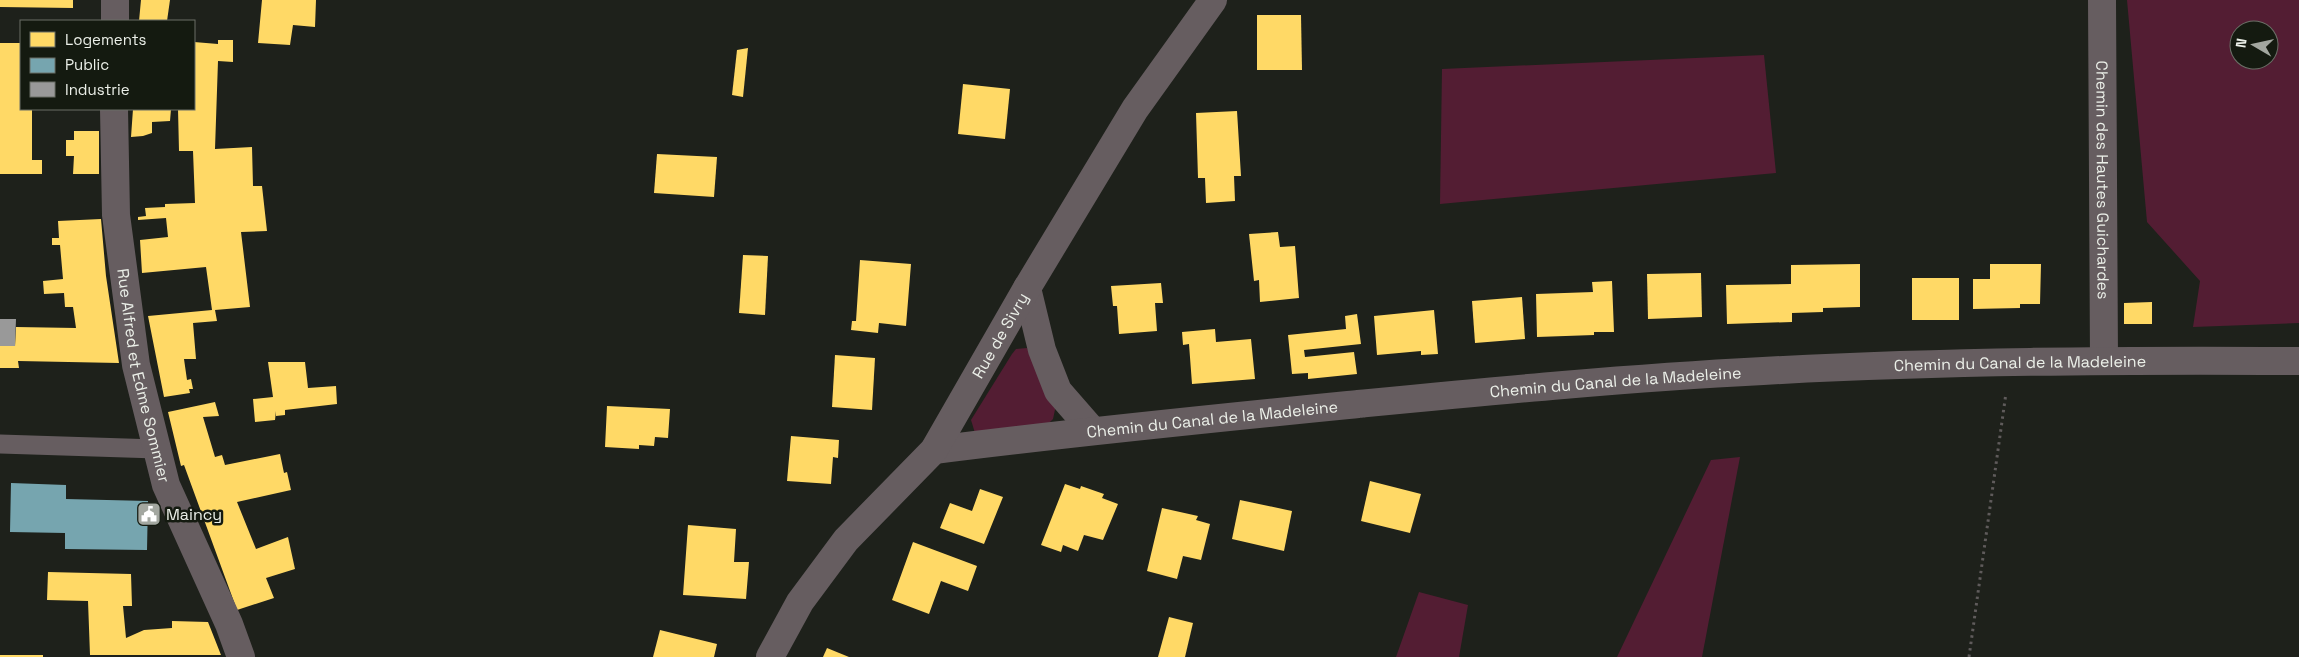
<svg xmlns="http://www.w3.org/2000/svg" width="2299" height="657" font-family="'Space Grotesk',sans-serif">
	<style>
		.green { fill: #531d33; fill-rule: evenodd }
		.homes { fill: #ffd966 }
		.public { fill: #76a5af }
		.industry { fill: #999 }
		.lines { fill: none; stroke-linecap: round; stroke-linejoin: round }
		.path { stroke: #5f5b5b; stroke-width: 3; stroke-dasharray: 2.5 4; stroke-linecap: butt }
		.service { stroke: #665d60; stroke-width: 19 }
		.minor { stroke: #665d60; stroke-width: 28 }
		.labels { text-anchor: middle; stroke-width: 5; stroke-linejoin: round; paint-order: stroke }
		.street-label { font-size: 16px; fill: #ebefe8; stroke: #141a10 }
		.poi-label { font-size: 16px; fill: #ebefe8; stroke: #141a10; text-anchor: start }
	</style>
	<rect width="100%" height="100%" fill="#1e211b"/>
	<g class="green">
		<path d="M 2127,0 L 2299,0 L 2299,323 L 2193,327 L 2200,281 L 2147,222 ZM 2239,30 L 2269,30 L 2269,60 L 2239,60 Z"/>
		<polygon points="1764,55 1776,173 1440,204 1442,69"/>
		<polygon points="1027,348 1056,405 1053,419 1048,424 975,433 971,420 1012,354 1016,349"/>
		<polygon points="1740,457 1702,657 1617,657 1711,460"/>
		<polygon points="1419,592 1468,605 1459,657 1396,657"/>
	</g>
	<g class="homes">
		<polygon points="0,0 73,0 73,8 0,7"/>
		<polygon points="141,0 170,0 167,21 139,21"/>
		<polygon points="262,0 316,0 315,27 293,25 290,45 258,43"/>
		<polygon points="1257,15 1301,15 1302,70 1257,70"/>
		<polygon points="218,40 233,40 233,62 218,61 215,149 252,147 253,186 262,186 267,231 241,232 250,307 215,310 217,321 193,323 196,359 184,359 187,380 191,379 193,389 189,389 190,393 164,397 148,316 212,310 206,267 142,273 140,240 168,237 166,218 138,220 138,217 146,216 145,208 165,207 165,204 195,203 193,151 179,151 178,109 194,109 194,42 218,44"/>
		<polygon points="0,43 21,43 21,109 32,109 32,160 42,160 42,174 0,174"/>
		<polygon points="748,48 743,97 732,95 737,50"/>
		<polygon points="963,84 1010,89 1005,139 958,134"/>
		<polygon points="133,109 171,109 170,121 152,122 152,133 143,136 131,137"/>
		<polygon points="1237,111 1241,176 1234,176 1235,201 1206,203 1205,178 1198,178 1196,113"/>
		<polygon points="74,131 99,131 99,174 73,174 74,156 66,156 66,140 74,140"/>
		<polygon points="657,154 717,157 714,197 654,193"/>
		<polygon points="101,219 106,276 119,363 18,361 19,368 0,368 0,346 15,346 16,327 76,328 73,307 65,307 64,293 44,294 43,281 63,279 60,245 52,245 52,238 59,238 58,221"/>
		<polygon points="1278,232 1280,247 1295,246 1299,298 1260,302 1259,280 1254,281 1249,234"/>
		<polygon points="743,255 768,256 765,315 739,313"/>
		<polygon points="860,260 911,264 906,326 879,323 878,333 851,330 852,321 856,321"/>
		<polygon points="1860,264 1860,307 1823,308 1823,312 1792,313 1792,322 1727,324 1726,285 1791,284 1791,265"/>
		<polygon points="1990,264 2041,264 2040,304 2020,304 2020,308 1973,309 1973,279 1990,279"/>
		<polygon points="1701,273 1702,317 1648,319 1647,274"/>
		<rect x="1912" y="278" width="47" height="42"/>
		<polygon points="1612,281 1614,332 1594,332 1594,335 1537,337 1536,294 1593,292 1592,282"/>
		<polygon points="1161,283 1163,303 1155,303 1157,331 1119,334 1117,306 1113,306 1111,286"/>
		<polygon points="1522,297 1525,339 1475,343 1472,301"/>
		<polygon points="2152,302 2152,324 2124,324 2124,303"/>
		<polygon points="1434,310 1438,354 1421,355 1421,351 1377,355 1374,316"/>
		<polygon points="1357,314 1361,344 1304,350 1305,357 1354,352 1357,374 1308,379 1308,373 1292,374 1288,335 1346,329 1345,316"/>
		<polygon points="1215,329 1216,342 1251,339 1255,379 1192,384 1189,344 1183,345 1182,332"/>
		<polygon points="835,355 875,358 872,410 832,407"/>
		<polygon points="268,362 305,362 308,388 336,386 337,404 285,410 285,415 276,416 276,411 275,420 255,422 253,399 273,397"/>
		<polygon points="215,402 219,416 203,417 215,457 222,455 225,465 280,454 284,473 287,472 291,490 237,502 256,549 288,537 295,569 266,578 274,598 237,610 184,465 181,466 168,412"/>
		<polygon points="607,406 670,409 668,438 655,437 654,446 639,445 639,449 605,447"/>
		<polygon points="791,436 839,440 838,458 833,457 831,484 787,481"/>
		<polygon points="1370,481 1421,494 1410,533 1361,521"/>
		<polygon points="1065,484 1080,489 1081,486 1104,494 1102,498 1118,504 1103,540 1084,535 1078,551 1063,545 1061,552 1041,545"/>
		<polygon points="980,489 1003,497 984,544 940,528 950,503 972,511"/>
		<polygon points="1240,500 1292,511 1284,551 1232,539"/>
		<polygon points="1162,508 1198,516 1196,520 1210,524 1201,560 1183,556 1177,579 1147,571"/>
		<polygon points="688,525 736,529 734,562 749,562 746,599 683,595"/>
		<polygon points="913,542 977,566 968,591 941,581 929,614 892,600"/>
		<polygon points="48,572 131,574 132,606 123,606 126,638 144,630 172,628 172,621 208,622 221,655 90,655 88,601 47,600"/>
		<polygon points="1169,617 1193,623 1185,657 1158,657"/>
		<polygon points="660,630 717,644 714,657 653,657"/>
		<polygon points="827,648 849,657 823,657"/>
		<rect x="0" y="655" width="43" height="2"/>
	</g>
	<polygon class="public" points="11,483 66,485 66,499 148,501 147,550 65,549 65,533 10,532"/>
	<polygon class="industry" points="0,319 16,319 15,346 0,346"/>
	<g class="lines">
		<polyline class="path" points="1969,657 2006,393"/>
		<polyline class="service" points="0,444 157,449"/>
		<g class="minor">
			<path id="s1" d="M 2102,0 L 2104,360"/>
			<polyline points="115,21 115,0"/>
			<path id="s2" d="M 114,109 L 116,215 L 136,365 L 166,485 L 229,624 L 241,657"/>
			<polyline points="1027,288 1042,350 1058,391 1092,430"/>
			<path id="s3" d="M 934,450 C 1075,432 1217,418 1358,404 C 1493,391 1627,378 1763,371 C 1941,361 2120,360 2299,361"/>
			<path id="s4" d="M 770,657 L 800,602 L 846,540 L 934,450 L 1027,288 L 1135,109 L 1213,0"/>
		</g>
	</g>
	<defs>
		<g id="civic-square" transform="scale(1.25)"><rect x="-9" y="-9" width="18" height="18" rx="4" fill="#a3a7a0" stroke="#141a10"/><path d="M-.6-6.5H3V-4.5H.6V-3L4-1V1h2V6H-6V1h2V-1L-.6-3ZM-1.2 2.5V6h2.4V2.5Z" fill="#fff"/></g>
	</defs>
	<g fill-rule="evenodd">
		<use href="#civic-square" x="149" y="514"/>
	</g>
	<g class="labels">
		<g class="street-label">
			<text dy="6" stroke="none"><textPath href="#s1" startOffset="180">Chemin des Hautes Guichardes</textPath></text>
			<text dy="6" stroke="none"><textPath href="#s4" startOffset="398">Rue de Sivry</textPath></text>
			<text dy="6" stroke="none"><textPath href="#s3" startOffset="1090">Chemin du Canal de la Madeleine</textPath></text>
			<text dy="6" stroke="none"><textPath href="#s2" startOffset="269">Rue Alfred et Edme Sommier</textPath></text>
			<text dy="6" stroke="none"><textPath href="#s3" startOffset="685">Chemin du Canal de la Madeleine</textPath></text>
			<text dy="6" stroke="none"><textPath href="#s3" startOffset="280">Chemin du Canal de la Madeleine</textPath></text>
		</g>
		<g class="poi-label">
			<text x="166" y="520">Maincy</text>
		</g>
	</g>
	<rect x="20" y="20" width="175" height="90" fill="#141a10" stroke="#6a6f66"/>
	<rect x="30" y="32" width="25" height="15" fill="#ffd966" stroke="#6a6f66"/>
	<text x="65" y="45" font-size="15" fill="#ebefe8">Logements</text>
	<rect x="30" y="58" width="25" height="15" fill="#76a5af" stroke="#6a6f66"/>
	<text x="65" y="70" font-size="15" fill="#ebefe8">Public</text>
	<rect x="30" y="82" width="25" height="15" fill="#999999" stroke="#6a6f66"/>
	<text x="65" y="95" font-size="15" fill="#ebefe8">Industrie</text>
	<g transform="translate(2254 45) rotate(279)"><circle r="24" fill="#141a10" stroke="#6a6f66"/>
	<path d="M0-4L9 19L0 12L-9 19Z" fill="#a3a7a0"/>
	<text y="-8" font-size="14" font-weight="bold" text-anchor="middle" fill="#ebefe8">N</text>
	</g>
</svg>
